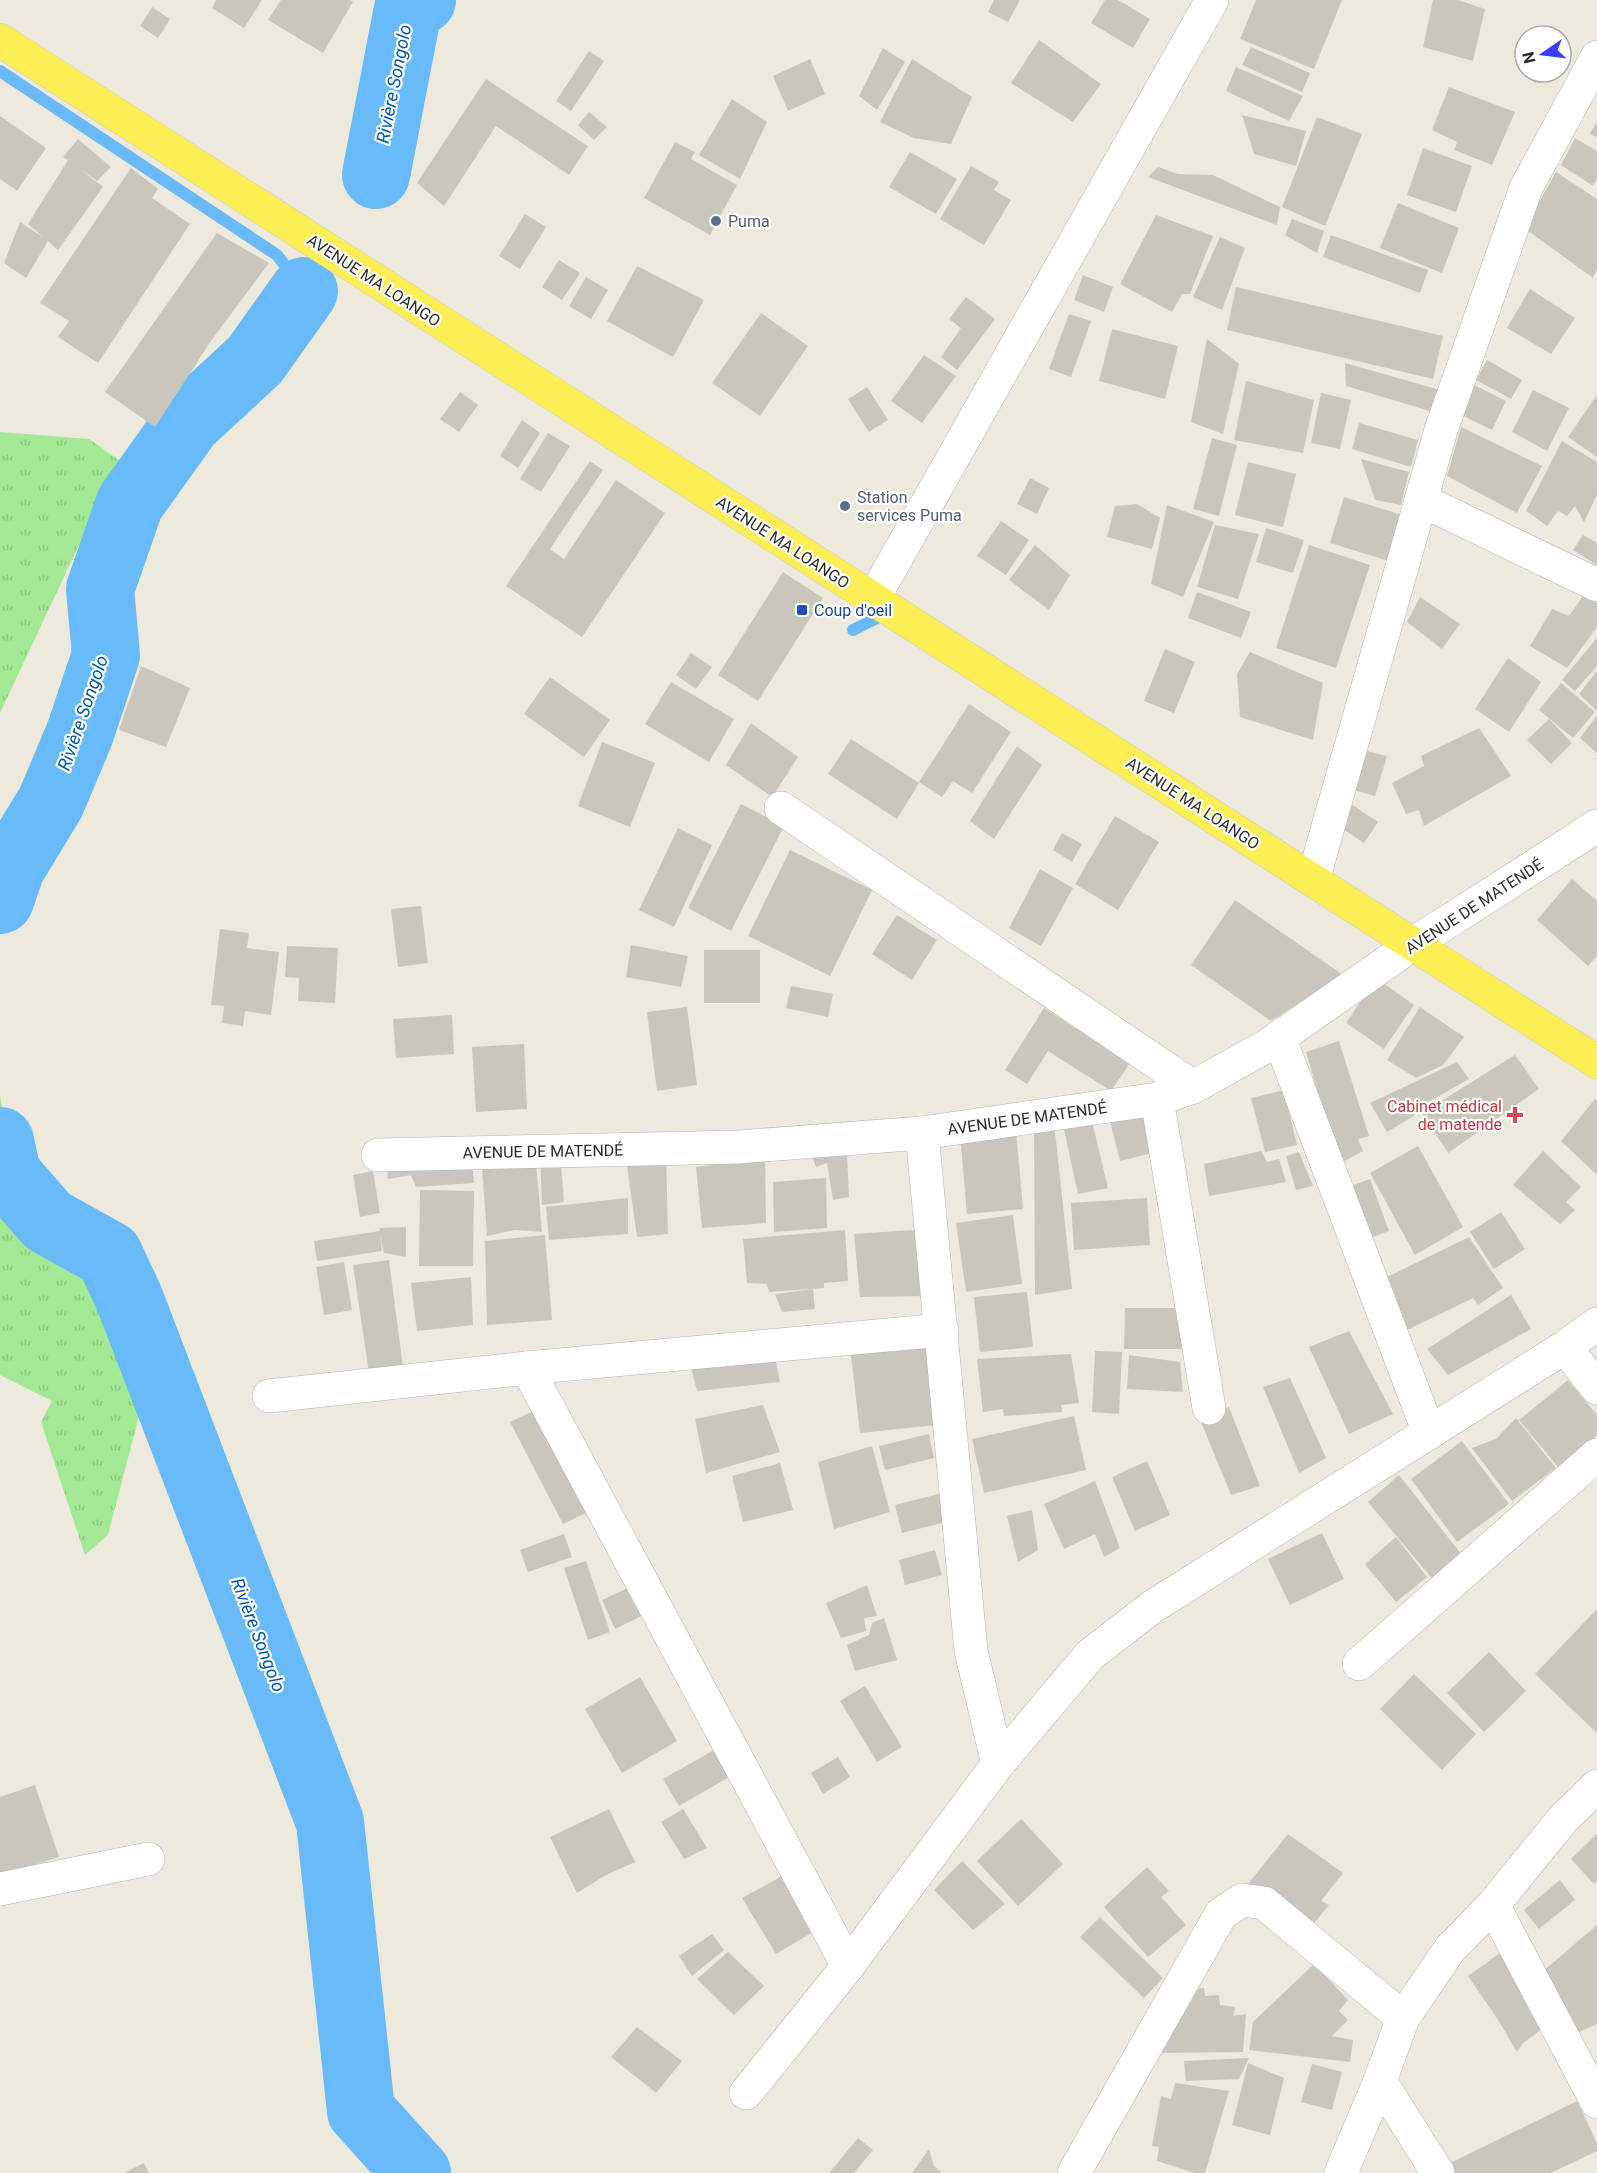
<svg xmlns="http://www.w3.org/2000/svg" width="1597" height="2173" font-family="Roboto,sans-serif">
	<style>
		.grass { fill: url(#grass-tufts) }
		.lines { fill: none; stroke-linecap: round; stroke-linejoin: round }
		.stream { stroke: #68bbf8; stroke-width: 12 }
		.river { stroke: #68bbf8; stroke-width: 68 }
		.building { fill: #c9c7bb }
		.minor-casing { stroke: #b1b1c0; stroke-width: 34 }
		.major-casing { stroke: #ccc; stroke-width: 34 }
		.minor { stroke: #fff; stroke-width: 33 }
		.major { stroke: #fbef55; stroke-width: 33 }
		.service-dot { fill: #5c6f8a; stroke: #fff; stroke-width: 2 }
		.transit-dot { fill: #1a4fb4; stroke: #fff; stroke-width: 2 }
		.health-dot { fill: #e0444e; stroke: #fff; stroke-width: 2 }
		.labels { text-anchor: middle; stroke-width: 4.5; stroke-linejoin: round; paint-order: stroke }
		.service-label { font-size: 16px; fill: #4e5e75; stroke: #fff; text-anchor: start }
		.street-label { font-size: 16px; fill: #2b2b2b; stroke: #fff }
		.transit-label { font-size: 16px; fill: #164399; stroke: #fff; text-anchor: start }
		.health-label { font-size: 16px; fill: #be3a42; stroke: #fff; text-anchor: end }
		.water-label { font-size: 18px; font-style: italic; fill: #0355a7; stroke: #fff }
	</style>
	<defs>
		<pattern id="grass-tufts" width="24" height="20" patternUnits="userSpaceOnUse" patternTransform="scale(1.5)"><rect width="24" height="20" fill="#a4e995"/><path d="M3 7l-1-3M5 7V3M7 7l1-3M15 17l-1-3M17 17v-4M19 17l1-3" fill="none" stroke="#8dc881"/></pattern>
	</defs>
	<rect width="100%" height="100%" fill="#eee9dd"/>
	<g class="grass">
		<polygon points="421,0 440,0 367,111"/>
		<polygon points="0,432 89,439 119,460 0,713"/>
		<polygon points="0,1094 9,1153 57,1229 123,1273 151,1353 152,1366 108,1535 85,1555 41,1422 52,1401 0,1375"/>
	</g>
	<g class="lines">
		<g class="stream">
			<polyline points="0,71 277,255 304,291"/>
			<polyline points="853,630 881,616 889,622"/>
		</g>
		<g class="river">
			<polyline points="376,175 408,9 422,0"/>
			<polyline points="0,900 11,868 51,802 80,733 106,655 100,589 130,503 188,422 255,360 304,291"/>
			<polyline points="0,1141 7,1174 48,1221 109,1255 129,1298 330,1822 361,2111 417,2173"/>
		</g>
	</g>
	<g class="building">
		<polygon points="216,0 262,0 244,28 212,8"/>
		<polygon points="281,0 350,0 353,2 323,53 268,20"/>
		<polygon points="994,0 1020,0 1008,22 988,12"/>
		<polygon points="1105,0 1118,0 1150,19 1133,48 1091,23"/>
		<polygon points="1256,0 1342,0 1314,69 1240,39"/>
		<polygon points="1433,0 1458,0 1485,9 1473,61 1423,47"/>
		<polygon points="152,7 170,19 158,38 140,26"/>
		<polygon points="1039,40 1101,84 1073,122 1011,83"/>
		<polygon points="1251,47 1310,73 1302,92 1242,65"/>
		<polygon points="883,48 905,62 877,110 859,96"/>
		<polygon points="589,51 604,61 571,111 556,101"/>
		<polygon points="810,59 825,94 788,111 773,76"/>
		<polygon points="912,59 972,97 951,144 914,138 880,122"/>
		<polygon points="1236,67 1303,96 1289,121 1226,91"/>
		<polygon points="486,79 588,146 569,175 496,126 444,206 417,183"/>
		<polygon points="1449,87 1515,112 1492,165 1454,150 1457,142 1432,130"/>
		<polygon points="732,99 767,122 740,179 699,155"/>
		<polygon points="589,112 607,127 594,140 578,125"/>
		<polygon points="1242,115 1306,131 1296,166 1254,154"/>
		<polygon points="0,116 46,148 17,191 0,179"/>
		<polygon points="1317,117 1362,134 1325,226 1282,207"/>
		<polygon points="1597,122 1597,138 1590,133"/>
		<polygon points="1575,138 1597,151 1597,179 1593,186 1561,165"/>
		<polygon points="78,139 111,167 97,181 79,168 103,187 58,250 48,241 26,278 4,263 20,222 43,237 28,224 68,160 63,157"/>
		<polygon points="675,142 695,152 691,159 737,185 710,235 644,198"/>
		<polygon points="1423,148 1472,166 1456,212 1407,195"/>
		<polygon points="910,152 957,179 936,214 889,187"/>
		<polygon points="971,166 999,182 994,190 1011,200 984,245 940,219"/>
		<polygon points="1158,167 1178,174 1213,175 1280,207 1277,225 1148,177"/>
		<polygon points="131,168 158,189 152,198 190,224 98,363 58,337 69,321 40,303"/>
		<polygon points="1556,172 1597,199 1597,269 1593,278 1524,228"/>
		<polygon points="1398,203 1459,228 1442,273 1380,248"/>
		<polygon points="525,214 546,227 520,269 499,256"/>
		<polygon points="1156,215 1213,236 1190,294 1182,294 1172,312 1120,284"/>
		<polygon points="1292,219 1324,231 1317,253 1285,235"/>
		<polygon points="217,233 269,263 211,341 155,427 105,392"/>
		<polygon points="1331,235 1428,270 1420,293 1323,257"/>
		<polygon points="1220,237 1245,248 1222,310 1193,297"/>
		<polygon points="559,260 580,273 562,300 542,287"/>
		<polygon points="637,266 704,300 673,357 607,321"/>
		<polygon points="1083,275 1113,287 1104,312 1074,300"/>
		<polygon points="586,277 608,290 591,319 569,306"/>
		<polygon points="1236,287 1443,336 1433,379 1227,330"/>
		<polygon points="1530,289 1575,318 1551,354 1507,328"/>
		<polygon points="966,297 995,319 957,370 941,357 961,328 949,319"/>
		<polygon points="761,313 808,346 760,416 712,383"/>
		<polygon points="1069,314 1091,321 1071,377 1049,369"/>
		<polygon points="1112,329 1178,346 1165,399 1099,381"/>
		<polygon points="1207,339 1239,364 1223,434 1191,422"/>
		<polygon points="924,355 956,376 922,423 891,401"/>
		<polygon points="1487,360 1522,380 1511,399 1476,380"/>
		<polygon points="1345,363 1440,390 1433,412 1346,386"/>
		<polygon points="1246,381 1314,400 1303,453 1234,440"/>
		<polygon points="1466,381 1506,401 1492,430 1451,410"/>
		<polygon points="867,387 888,420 869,432 848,399"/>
		<polygon points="1533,390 1569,408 1547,451 1512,432"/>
		<polygon points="460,392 478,405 459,432 440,419"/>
		<polygon points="1321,393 1351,400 1340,449 1311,443"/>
		<polygon points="1597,395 1597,457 1568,437"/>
		<polygon points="522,420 540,433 518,468 500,456"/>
		<polygon points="1359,423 1418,440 1411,467 1352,449"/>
		<polygon points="1461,427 1542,466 1517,513 1447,476"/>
		<polygon points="548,433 570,446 541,492 520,479"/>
		<polygon points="1212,438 1237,445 1219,516 1193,509"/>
		<polygon points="1562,441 1597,462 1597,495 1584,522 1575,506 1567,516 1558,511 1547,526 1526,511"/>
		<polygon points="1361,459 1409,472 1401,505 1375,500"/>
		<polygon points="590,461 603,470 550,549 564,559 616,480 665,513 582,637 506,586"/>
		<polygon points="1248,462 1296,474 1283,527 1235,515"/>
		<polygon points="1030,478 1049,488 1037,514 1017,504"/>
		<polygon points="1344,497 1402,515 1389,561 1330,543"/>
		<polygon points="1137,504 1160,518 1152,549 1107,537 1115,506"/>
		<polygon points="1167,505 1214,522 1183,597 1151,584"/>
		<polygon points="1001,521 1029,540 1006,575 977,556"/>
		<polygon points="1215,525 1259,534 1238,599 1197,587"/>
		<polygon points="1266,528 1304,540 1293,573 1256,562"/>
		<polygon points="1583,535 1597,543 1597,565 1573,550"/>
		<polygon points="1035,545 1070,575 1049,610 1009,580"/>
		<polygon points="1309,545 1370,565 1336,668 1276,648"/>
		<polygon points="783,572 823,598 758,701 718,675"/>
		<polygon points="1197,592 1251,612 1241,638 1188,618"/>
		<polygon points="1583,596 1597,602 1597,627 1567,668 1530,646 1552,609 1569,616"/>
		<polygon points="1420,597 1460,624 1442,649 1407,622"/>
		<polygon points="1597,638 1597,666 1575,691 1562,680"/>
		<polygon points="1165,649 1195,662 1174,713 1144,701"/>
		<polygon points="1250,652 1323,683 1313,740 1240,717 1237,674"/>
		<polygon points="691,653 712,667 696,689 676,675"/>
		<polygon points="1508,658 1541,682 1509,732 1475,709"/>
		<polygon points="141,666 190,688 166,747 119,730"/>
		<polygon points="1597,671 1597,711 1579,694"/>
		<polygon points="550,677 610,720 584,757 524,714"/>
		<polygon points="671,682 734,719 709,762 645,724"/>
		<polygon points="1561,683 1595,712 1573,738 1539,710"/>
		<polygon points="969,704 1011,732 972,793 953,781 942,797 919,782"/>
		<polygon points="1597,715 1597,753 1580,738"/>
		<polygon points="1549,719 1572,743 1551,764 1527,740"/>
		<polygon points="751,723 798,757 772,797 726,765"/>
		<polygon points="1479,728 1511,776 1424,826 1419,810 1406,814 1392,783 1424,766 1421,756"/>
		<polygon points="851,739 919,783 897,819 828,774"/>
		<polygon points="602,742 655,763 630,827 578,806"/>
		<polygon points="1017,746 1042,765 994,839 970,821"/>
		<polygon points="1363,750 1387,756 1375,796 1353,790"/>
		<polygon points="741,804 784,826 731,931 688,908"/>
		<polygon points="1351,804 1378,822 1364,843 1337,825"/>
		<polygon points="1115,816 1159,842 1118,910 1075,884"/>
		<polygon points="678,828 712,845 674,927 639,910"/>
		<polygon points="1062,833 1082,844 1072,862 1053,850"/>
		<polygon points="790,850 872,890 830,976 748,936"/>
		<polygon points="1040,869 1073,888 1041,946 1009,928"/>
		<polygon points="1572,879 1597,901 1597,956 1588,966 1537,920"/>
		<polygon points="1235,900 1343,975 1271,1021 1191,965"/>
		<polygon points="421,906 428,963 398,967 391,909"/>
		<polygon points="897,915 937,940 912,980 872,954"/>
		<polygon points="220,929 249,933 247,948 279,952 271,1015 245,1011 243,1026 222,1023 224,1006 211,1005"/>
		<polygon points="631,945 688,956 681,987 626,977"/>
		<polygon points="287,946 338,948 335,1003 298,1001 299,978 285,977"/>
		<rect x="704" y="950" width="56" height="53"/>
		<polygon points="1376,978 1414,1005 1384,1049 1346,1023"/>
		<polygon points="791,986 833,994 828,1017 786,1008"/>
		<polygon points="687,1007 697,1085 657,1091 647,1012"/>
		<polygon points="1420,1007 1464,1037 1443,1065 1416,1078 1387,1060"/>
		<polygon points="1044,1008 1130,1063 1111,1091 1048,1051 1027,1084 1005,1070"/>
		<polygon points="452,1015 454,1054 396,1058 393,1019"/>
		<polygon points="1339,1041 1369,1136 1358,1139 1363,1151 1339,1164 1306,1052"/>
		<polygon points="524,1044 527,1109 476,1112 472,1047"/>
		<polygon points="1515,1055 1539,1089 1448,1153 1422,1113"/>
		<polygon points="1457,1062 1469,1079 1416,1109 1414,1116 1387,1132 1370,1103"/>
		<polygon points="1284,1090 1297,1145 1265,1152 1251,1098"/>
		<polygon points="1595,1099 1597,1101 1597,1175 1561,1141"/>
		<polygon points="1147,1103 1160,1151 1120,1161 1108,1113"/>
		<polygon points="1090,1113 1108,1188 1078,1194 1062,1120"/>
		<polygon points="1054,1122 1072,1289 1035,1295 1034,1128"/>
		<polygon points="1016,1130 1023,1209 967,1214 960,1134"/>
		<polygon points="846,1133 849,1197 833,1200 827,1163 816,1167 804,1135"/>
		<polygon points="1418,1146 1463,1227 1415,1255 1370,1173"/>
		<polygon points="540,1148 561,1164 564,1202 542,1205"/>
		<polygon points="765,1148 766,1223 702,1228 696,1167 719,1164"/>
		<polygon points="535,1150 542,1232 515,1230 487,1236 481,1154"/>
		<polygon points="666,1150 668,1234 637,1237 625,1151"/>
		<polygon points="1261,1151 1267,1162 1279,1159 1286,1182 1209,1196 1204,1164"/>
		<polygon points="1543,1151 1581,1187 1566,1202 1575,1210 1560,1224 1513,1185"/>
		<polygon points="471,1152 474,1183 416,1187 411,1175 388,1179 387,1159"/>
		<polygon points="1299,1152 1313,1186 1296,1190 1286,1156"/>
		<polygon points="373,1171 380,1213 360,1217 353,1175"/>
		<polygon points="826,1178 827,1228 774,1232 773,1182"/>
		<polygon points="1370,1179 1389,1231 1362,1241 1343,1189"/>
		<polygon points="420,1190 474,1191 473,1266 419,1266"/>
		<polygon points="628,1198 628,1234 549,1240 546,1207"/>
		<polygon points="1147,1198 1150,1245 1074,1250 1071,1203"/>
		<polygon points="1501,1212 1525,1249 1494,1269 1470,1232"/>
		<polygon points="1013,1215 1022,1284 966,1292 956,1223"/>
		<polygon points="406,1227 406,1257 384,1253 380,1234 382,1251 317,1261 314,1241 380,1231 379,1228"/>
		<polygon points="928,1229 924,1296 860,1297 854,1234"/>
		<polygon points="845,1230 848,1281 824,1283 824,1288 769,1292 767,1284 747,1283 743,1239"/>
		<polygon points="545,1235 552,1320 487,1325 485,1241"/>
		<polygon points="1469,1237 1503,1288 1478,1305 1473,1298 1403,1332 1381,1280"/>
		<polygon points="389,1260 404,1375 370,1380 353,1265"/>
		<polygon points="344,1262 352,1310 324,1315 316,1267"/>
		<polygon points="471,1277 473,1325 417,1331 411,1283"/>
		<polygon points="813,1289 815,1309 782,1312 775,1294"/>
		<polygon points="1027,1292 1033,1347 980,1352 974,1297"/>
		<polygon points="1511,1295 1531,1329 1448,1375 1427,1349"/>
		<polygon points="1125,1308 1193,1308 1192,1349 1124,1349"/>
		<polygon points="1349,1331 1393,1414 1349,1434 1309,1347"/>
		<polygon points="771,1338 780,1382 697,1391 685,1344"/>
		<polygon points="939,1341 946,1424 860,1433 850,1347"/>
		<polygon points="1095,1351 1122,1352 1119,1414 1092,1412"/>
		<polygon points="1071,1354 1079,1403 1061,1405 1062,1412 1004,1416 1003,1409 983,1412 977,1359"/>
		<polygon points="1129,1355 1180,1362 1183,1392 1127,1389"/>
		<polygon points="1290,1378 1326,1458 1299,1473 1263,1387"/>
		<polygon points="1568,1380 1597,1415 1597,1435 1558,1467 1519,1420"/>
		<polygon points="557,1400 609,1502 563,1524 510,1422"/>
		<polygon points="763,1405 780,1452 706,1473 695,1419"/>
		<polygon points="1229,1407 1260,1486 1231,1495 1199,1417"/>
		<polygon points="1074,1416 1086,1470 984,1493 972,1439"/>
		<polygon points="1516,1418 1556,1468 1512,1501 1472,1448 1496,1439"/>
		<polygon points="929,1434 934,1458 885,1470 879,1446"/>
		<polygon points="1462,1441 1509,1504 1457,1542 1411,1479"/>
		<polygon points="872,1446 890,1512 834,1529 818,1462"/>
		<polygon points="1147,1461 1170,1515 1135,1531 1112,1477"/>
		<polygon points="780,1463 793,1510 743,1522 732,1476"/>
		<polygon points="1399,1475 1462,1555 1435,1582 1368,1502"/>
		<polygon points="1095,1481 1120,1548 1104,1557 1095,1534 1064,1549 1044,1504"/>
		<polygon points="947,1492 954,1520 902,1533 895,1505"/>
		<polygon points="1032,1510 1038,1550 1018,1562 1007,1516"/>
		<polygon points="1322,1533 1344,1579 1290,1605 1268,1559"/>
		<polygon points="564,1534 572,1557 528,1572 520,1550"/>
		<polygon points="1396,1537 1427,1577 1396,1602 1365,1564"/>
		<polygon points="935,1550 942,1575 905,1585 899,1560"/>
		<polygon points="586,1561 610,1632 588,1640 564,1568"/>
		<polygon points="647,1579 660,1607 615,1629 602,1600"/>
		<polygon points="867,1585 877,1616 864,1618 866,1631 841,1638 826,1603"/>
		<polygon points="1597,1609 1597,1733 1535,1674"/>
		<polygon points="884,1618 897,1660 855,1671 847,1645 869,1635 872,1623"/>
		<polygon points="1489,1652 1526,1691 1484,1732 1447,1693"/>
		<polygon points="1414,1674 1476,1734 1442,1770 1380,1709"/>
		<polygon points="640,1677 677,1741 622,1773 585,1709"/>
		<polygon points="865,1686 902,1747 877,1762 840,1701"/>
		<polygon points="728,1742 743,1769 679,1806 663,1779"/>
		<polygon points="838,1757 850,1777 823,1794 811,1773"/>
		<polygon points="35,1785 59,1857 0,1876 0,1797"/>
		<polygon points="609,1809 635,1862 606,1875 577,1893 550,1837"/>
		<polygon points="683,1809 707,1848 684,1859 661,1822"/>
		<polygon points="1021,1819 1063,1864 1018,1906 977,1861"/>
		<polygon points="1288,1834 1343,1873 1321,1901 1329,1905 1307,1932 1248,1884"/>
		<polygon points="1597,1834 1597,1881 1594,1884 1571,1859"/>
		<polygon points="962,1861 1005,1904 973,1930 934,1890"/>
		<polygon points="1147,1867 1169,1891 1161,1897 1186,1925 1148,1957 1104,1907"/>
		<polygon points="784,1875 813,1932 776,1954 742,1898"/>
		<polygon points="1560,1880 1575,1900 1539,1929 1524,1910"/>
		<polygon points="1100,1917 1163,1978 1144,1998 1080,1937"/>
		<polygon points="1597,1925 1597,2024 1577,2033 1542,1972"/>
		<polygon points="712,1934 724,1950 692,1976 679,1956"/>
		<polygon points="728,1952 764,1986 734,2015 697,1979"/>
		<polygon points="1500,1953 1549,2024 1523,2043 1517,2052 1500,2023 1468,1976"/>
		<polygon points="1314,1964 1348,2000 1339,2011 1348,2020 1332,2036 1353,2040 1350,2062 1249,2050 1253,2022"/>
		<polygon points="1204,1988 1205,1996 1219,1995 1220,2005 1235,2007 1233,2016 1246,2014 1243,2052 1161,2053 1188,1989"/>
		<polygon points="637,2027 682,2061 656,2093 611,2057"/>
		<polygon points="1249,2058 1239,2079 1186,2081 1184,2061"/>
		<polygon points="1248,2063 1284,2078 1270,2135 1232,2125"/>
		<polygon points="1312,2064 1342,2072 1332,2110 1301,2102"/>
		<polygon points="1175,2083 1229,2091 1205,2173 1195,2173 1157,2161 1159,2147 1152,2146 1161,2096 1171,2099"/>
		<polygon points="1577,2101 1597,2143 1597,2151 1551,2173 1449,2173 1444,2166"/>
		<polygon points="858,2138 873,2150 854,2173 829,2173"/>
		<polygon points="929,2149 934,2166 942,2173 912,2173"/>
		<polygon points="144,2163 149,2173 124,2173"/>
	</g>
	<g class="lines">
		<g class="minor-casing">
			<g id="minor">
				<polyline points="1421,500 1597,585"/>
				<polyline points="873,599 1212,0"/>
				<polyline points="781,808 1193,1087"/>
				<polyline points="1313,880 1441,430 1526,188 1597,57"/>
				<polyline points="1279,1037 1429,1433"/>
				<polyline points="1157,1099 1209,1408"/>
				<polyline points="922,1133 971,1651 998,1764"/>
				<polyline points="378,1155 738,1147 922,1133 1157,1099 1193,1087 1267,1046 1413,944 1597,826"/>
				<polyline points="1565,1347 1597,1388"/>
				<polyline points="527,1368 848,1966"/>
				<polyline points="269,1396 527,1368 942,1330"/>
				<polyline points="1359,1664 1597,1455"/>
				<polyline points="0,1889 148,1859"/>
				<polyline points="1493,1905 1597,2102"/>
				<polyline points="1380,2081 1438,2173"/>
				<polyline points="746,2093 848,1966 998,1764 1090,1655 1152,1607 1565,1347 1597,1324"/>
				<polyline points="1074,2173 1221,1914 1242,1900 1264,1903 1403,2018"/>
				<polyline points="1341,2173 1380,2081 1403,2018 1450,1949 1493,1905 1564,1818 1597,1786"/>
			</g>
		</g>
		<g class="major-casing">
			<polyline id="major" points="0,40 1597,1062"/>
		</g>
		<use href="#minor" class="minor"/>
		<use href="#major" class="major"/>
	</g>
	<g class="service-dot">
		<circle cx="716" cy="221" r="6"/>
		<circle cx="845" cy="506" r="6"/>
	</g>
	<rect class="transit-dot" x="796" y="604" width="12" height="12" rx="3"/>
	<path class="health-dot" d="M1512 1106h6v6h6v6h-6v6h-6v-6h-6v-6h6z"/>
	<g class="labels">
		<g class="service-label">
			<text x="728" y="227">Puma</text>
			<text x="857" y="503">Station<tspan x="857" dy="18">services Puma</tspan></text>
		</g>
		<g class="street-label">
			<text transform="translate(374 280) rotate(33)" y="6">AVENUE MA LOANGO</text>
			<text transform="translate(783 542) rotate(33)" y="6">AVENUE MA LOANGO</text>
			<text transform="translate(1193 803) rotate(33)" y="6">AVENUE MA LOANGO</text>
			<text transform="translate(1474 906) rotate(-33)" y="6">AVENUE DE MATENDÉ</text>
			<text transform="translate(1027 1118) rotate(-8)" y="6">AVENUE DE MATENDÉ</text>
			<text transform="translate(543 1151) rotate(-1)" y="6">AVENUE DE MATENDÉ</text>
		</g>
		<g class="transit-label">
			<text x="814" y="616">Coup d'oeil</text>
		</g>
		<g class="health-label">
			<text x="1502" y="1112">Cabinet médical<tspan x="1502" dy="18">de matende</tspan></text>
		</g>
		<g class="water-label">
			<text transform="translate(394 84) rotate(-79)" y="6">Rivière Songolo</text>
			<text transform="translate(83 713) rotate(-71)" y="6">Rivière Songolo</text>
			<text transform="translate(258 1635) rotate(69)" y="6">Rivière Songolo</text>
		</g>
	</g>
	<g transform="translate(1543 54) rotate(256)"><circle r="28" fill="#ffffff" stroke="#aaaaaa" stroke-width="1.5"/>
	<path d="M0-4.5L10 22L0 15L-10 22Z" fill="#393eff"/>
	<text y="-9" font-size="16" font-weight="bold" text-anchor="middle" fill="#2b2b2b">N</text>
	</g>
</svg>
